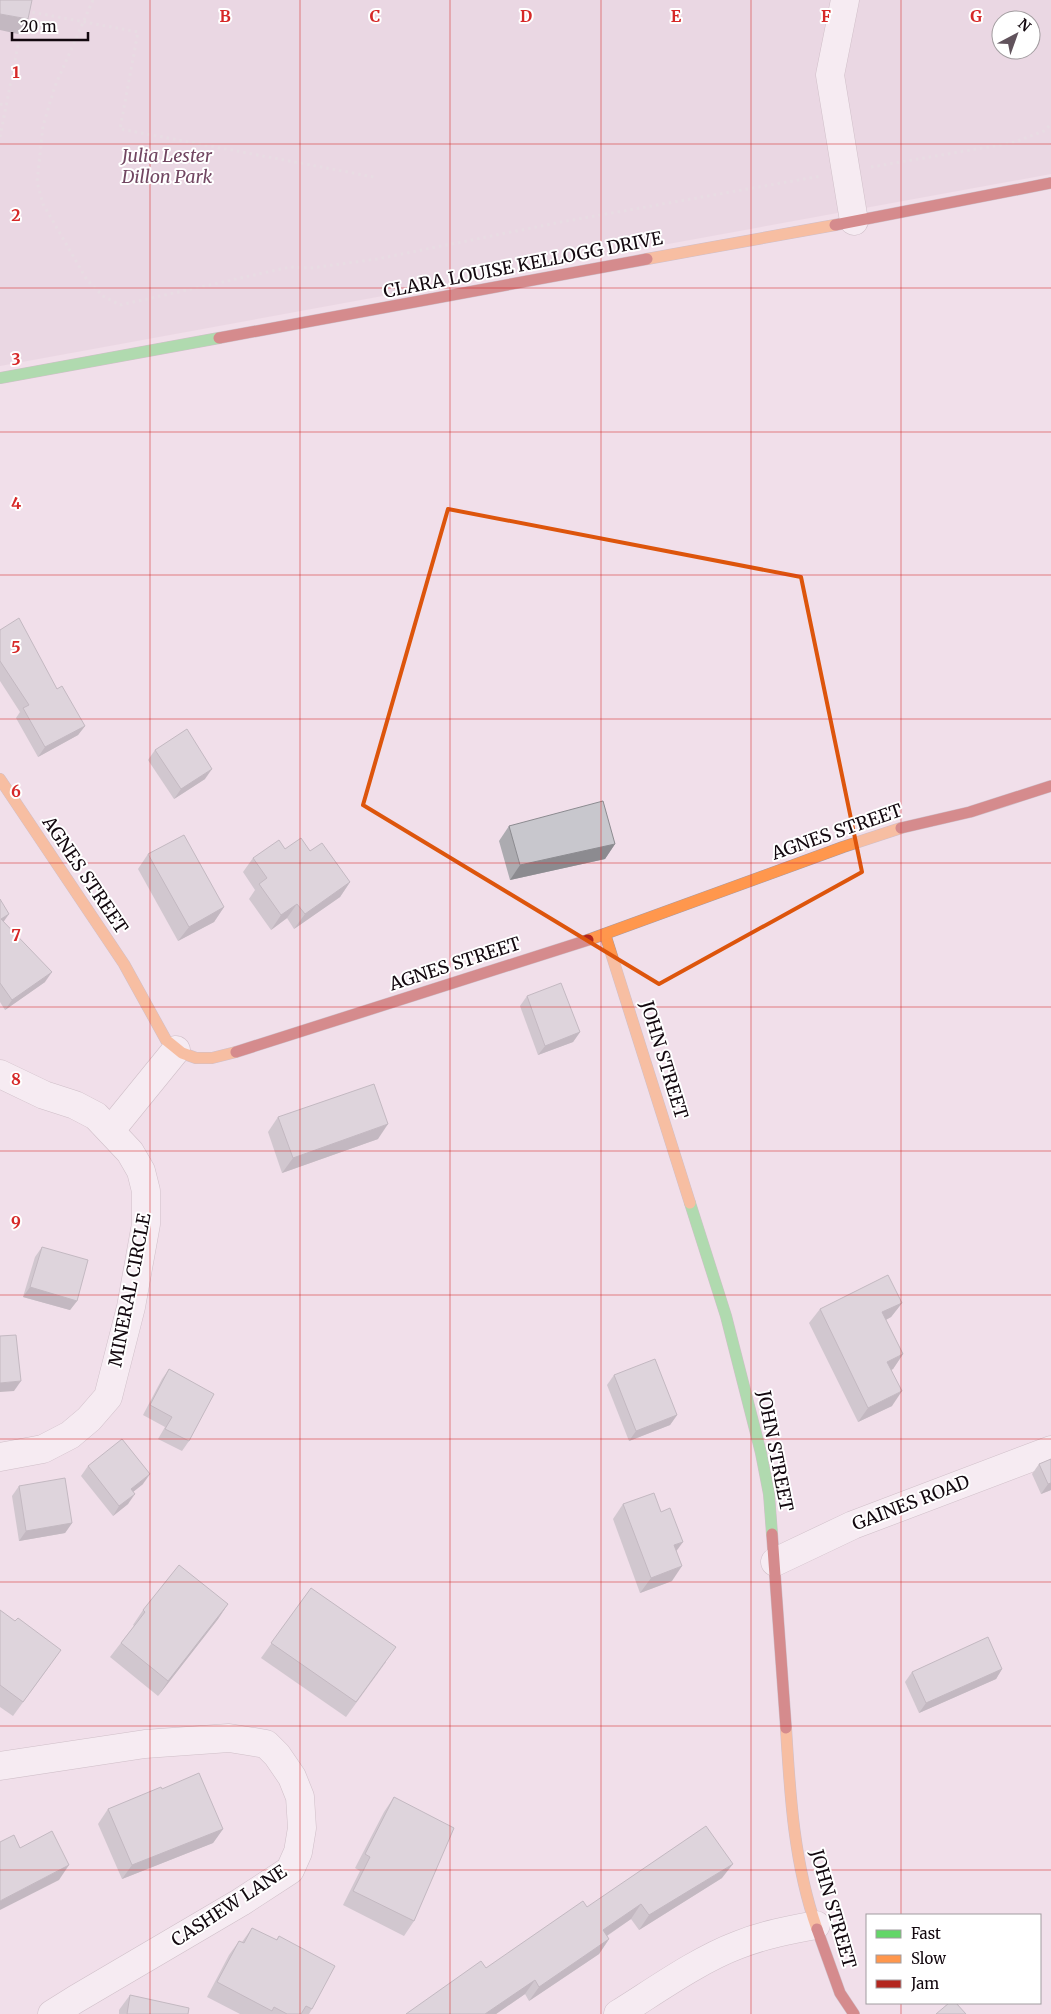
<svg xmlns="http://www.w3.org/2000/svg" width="1051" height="2014" font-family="Merriweather,serif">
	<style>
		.green { fill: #e3cedb; fill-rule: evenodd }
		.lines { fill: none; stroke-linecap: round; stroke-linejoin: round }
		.street-casing { stroke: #a799a1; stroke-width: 29 }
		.fast-casing { stroke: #a799a1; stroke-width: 12 }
		.slow-casing { stroke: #a799a1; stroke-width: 12 }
		.jam-casing { stroke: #a799a1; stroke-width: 12 }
		.path { stroke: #ded9dc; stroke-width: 3; stroke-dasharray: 2.5 4; stroke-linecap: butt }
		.street { stroke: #fdfafc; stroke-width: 28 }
		.fast { stroke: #63d668; stroke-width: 11 }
		.slow { stroke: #ff974d; stroke-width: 11 }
		.jam { stroke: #b3261e; stroke-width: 11 }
		.wall { fill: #acabb0 }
		.shaded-wall { fill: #8c8b90 }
		.building { fill: #c8c7cd; stroke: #8c8b90 }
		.marked { fill: none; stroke: #dd550c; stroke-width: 4; stroke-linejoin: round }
		.grid { fill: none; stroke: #d62828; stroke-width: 1; stroke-opacity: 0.55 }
		.labels { text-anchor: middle; stroke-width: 4; stroke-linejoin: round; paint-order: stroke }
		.park-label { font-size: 18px; font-style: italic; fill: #724762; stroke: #fff }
		.street-label { font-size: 18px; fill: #13080f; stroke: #fff }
		.grid-label { font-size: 16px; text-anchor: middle; font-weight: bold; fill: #d62828; stroke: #fff; stroke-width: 4; stroke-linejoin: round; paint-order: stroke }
	</style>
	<rect width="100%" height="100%" fill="#f1dfea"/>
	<path class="green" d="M 0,0 L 1051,0 L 1051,174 L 0,366 ZM 1001,20 L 1031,20 L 1031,50 L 1001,50 Z"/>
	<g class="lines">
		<g class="street-casing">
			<g id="street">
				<polyline points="845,0 830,75 854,221"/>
				<polyline points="0,1074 44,1095 75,1105 96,1116 130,1152 141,1171 146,1191 146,1224 131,1307 108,1397 89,1419 70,1435 43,1449 0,1457"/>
				<polyline points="111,1130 176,1050"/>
				<polyline points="775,1562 853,1525 1051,1450"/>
				<polyline points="0,1766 145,1744 229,1738 266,1744 277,1755 292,1777 300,1797 302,1828 298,1852 290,1870 241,1902 76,1999 52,2014"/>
				<path d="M 618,2014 C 655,1991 698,1960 738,1945 C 763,1935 789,1930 816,1925"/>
			</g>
		</g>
		<g class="fast-casing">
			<g id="fast">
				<polyline points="0,378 219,338"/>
				<polyline points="690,1203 726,1316 761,1453 769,1494 772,1534"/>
			</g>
		</g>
		<g class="slow-casing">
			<g id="slow">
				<polyline points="647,259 835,225"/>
				<polyline points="0,779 124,964 166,1040 182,1053 196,1058 212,1058 236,1052"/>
				<polyline points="605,934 690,1203"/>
				<polyline points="588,940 843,847 901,828"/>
				<path d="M 786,1728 C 790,1796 794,1864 817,1929"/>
			</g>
		</g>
		<g class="jam-casing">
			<g id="jam">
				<polyline points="835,225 1051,183"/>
				<polyline points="219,338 647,259"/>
				<polyline points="901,828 970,812 1051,786"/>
				<polyline points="236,1052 588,940"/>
				<polyline points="772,1534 786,1728"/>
				<polyline points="817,1929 840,1993 854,2014"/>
			</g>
		</g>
		<g class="path">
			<polyline points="93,0 55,86 43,126 37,182 43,204 87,280 103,296 120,305 290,267 311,268 377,259 561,222 821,176"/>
			<polyline points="26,11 138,32 120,129 374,177"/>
			<polyline points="0,104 6,105"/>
			<polyline points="0,137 22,25"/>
			<polyline points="871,167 1012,143 1044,131 1051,124"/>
		</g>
		<use href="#street" class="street"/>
		<use href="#fast" class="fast"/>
		<use href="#slow" class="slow"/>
		<use href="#jam" class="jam"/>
	</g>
	<g class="wall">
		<polygon points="0,630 57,689 85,726 78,735 38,757 16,718 20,712 0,681"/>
		<polygon points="155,750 205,779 174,799 148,760"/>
		<polygon points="509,826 615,844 605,859 510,880 499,841"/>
		<polygon points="310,851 350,882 340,897 294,929 287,918 271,930 249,899 255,890 243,872 253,858"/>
		<polygon points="148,854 224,907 214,922 178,941 138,869"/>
		<polygon points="0,899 4,922 45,982 5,1010 0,1002"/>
		<polygon points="527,996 580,1032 573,1042 538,1055 520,1006"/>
		<polygon points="278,1117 378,1139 282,1173 268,1132"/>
		<polygon points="42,1247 77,1301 70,1310 23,1297 35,1257"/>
		<polygon points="902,1303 891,1317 886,1320 903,1354 893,1369 891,1370 892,1406 858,1422 809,1323 820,1309"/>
		<polygon points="169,1369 189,1441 182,1451 158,1439 165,1427 143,1415 162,1379"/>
		<polygon points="614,1375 677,1415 670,1425 629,1441 607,1385"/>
		<polygon points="1051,1459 1051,1490 1041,1494 1032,1474 1039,1464"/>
		<polygon points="88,1466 143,1484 133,1492 128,1504 113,1516 81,1476"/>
		<polygon points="19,1486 72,1523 65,1533 19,1541 12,1496"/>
		<polygon points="623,1504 661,1512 676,1551 672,1581 640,1593 613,1519"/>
		<polygon points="311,1588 386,1662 346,1717 261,1658"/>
		<polygon points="228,1604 218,1619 158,1696 110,1657 134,1626 133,1625 143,1610"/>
		<polygon points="0,1610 51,1664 13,1716 0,1707"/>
		<polygon points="1002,1669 996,1679 919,1713 905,1682 912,1672"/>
		<polygon points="162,1789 223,1829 213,1843 122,1879 98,1824 108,1809"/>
		<polygon points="394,1797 414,1921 404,1936 343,1905 360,1871 355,1868 384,1812"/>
		<polygon points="722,1878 639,1930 631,1919 607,1936 609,1939 599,1954 529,2001 525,1994 496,2014 406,2014 486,1968 587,1907"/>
		<polygon points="252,1928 276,1940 279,1936 312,2009 309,2014 240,2014 207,1997 229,1955 239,1941 242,1942"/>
		<polygon points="130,1995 188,2014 119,2014 119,2010"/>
	</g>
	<g class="shaded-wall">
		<polygon points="0,14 28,19 18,34 0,30"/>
		<polygon points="85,726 78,735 38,757 45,747"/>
		<polygon points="212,769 205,779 174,799 181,789"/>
		<polygon points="615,844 605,859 510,880 520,865"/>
		<polygon points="350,882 340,897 294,929 305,914"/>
		<polygon points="297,904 287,918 271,930 281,915"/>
		<polygon points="224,907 214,922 178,941 189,927"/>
		<polygon points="9,914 2,924 1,919"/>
		<polygon points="52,972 45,982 5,1010 12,1000"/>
		<polygon points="580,1032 573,1042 538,1055 545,1046"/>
		<polygon points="388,1124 378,1139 282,1173 293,1158"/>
		<polygon points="30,1287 77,1301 70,1310 23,1297"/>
		<polygon points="902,1303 891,1317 872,1327 882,1312"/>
		<polygon points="903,1354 893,1369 877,1376 887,1362"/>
		<polygon points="21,1381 14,1391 0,1392 0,1383"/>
		<polygon points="902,1391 892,1406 858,1422 868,1408"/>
		<polygon points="677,1415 670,1425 629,1441 636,1431"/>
		<polygon points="150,1474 143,1484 124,1499 131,1489"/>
		<polygon points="1051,1483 1051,1490 1041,1494 1048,1484"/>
		<polygon points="135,1494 128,1504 113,1516 119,1506"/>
		<polygon points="72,1523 65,1533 19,1541 26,1531"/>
		<polygon points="683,1542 672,1557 674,1545"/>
		<polygon points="682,1566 672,1581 640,1593 651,1578"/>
		<polygon points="228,1604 218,1619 158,1696 168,1681"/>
		<polygon points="1002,1669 996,1679 919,1713 926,1703"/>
		<polygon points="223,1829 213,1843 122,1879 132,1865"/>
		<polygon points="733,1864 722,1878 639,1930 649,1915"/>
		<polygon points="69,1865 59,1880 0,1910 0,1901"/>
		<polygon points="641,1904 631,1919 593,1945 603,1930"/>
		<polygon points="609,1939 599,1954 529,2001 539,1987"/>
		<polygon points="535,1980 525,1994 496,2014 485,2014"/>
	</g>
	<g class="building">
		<polygon points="0,0 32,0 28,19 0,14"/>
		<polygon points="19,618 57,689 62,686 85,726 45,747 23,708 29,705 0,661 0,630"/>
		<polygon points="187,729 212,769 181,789 155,750"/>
		<polygon points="603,801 615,844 520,865 509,826"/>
		<polygon points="184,835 224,907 189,927 148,854"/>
		<polygon points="301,838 310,851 322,843 350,882 305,914 297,904 281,915 259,884 267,878 253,858 279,840 285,849"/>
		<polygon points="0,899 9,914 1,919 52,972 12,1000 0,983"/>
		<polygon points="561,983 580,1032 545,1046 527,996"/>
		<polygon points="374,1084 388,1124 293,1158 278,1117"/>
		<polygon points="42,1247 88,1260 77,1301 30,1287"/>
		<polygon points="888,1275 902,1303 882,1312 903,1354 887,1362 902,1391 868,1408 820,1309"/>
		<polygon points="16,1335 21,1381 0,1383 0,1336"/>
		<polygon points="655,1359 677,1415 636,1431 614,1375"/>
		<polygon points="169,1369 214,1394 189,1441 165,1429 172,1417 150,1405"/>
		<polygon points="122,1439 150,1474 131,1489 135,1494 119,1506 88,1466"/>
		<polygon points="1051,1459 1051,1483 1048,1484 1039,1464"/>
		<polygon points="65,1478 72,1523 26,1531 19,1486"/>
		<polygon points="654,1493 661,1512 670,1508 683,1542 674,1545 682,1566 651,1578 623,1504"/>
		<polygon points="179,1565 228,1604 168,1681 121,1643 145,1612 143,1610"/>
		<polygon points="311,1588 396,1647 356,1702 271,1643"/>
		<polygon points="0,1610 15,1621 18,1618 61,1650 23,1702 0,1685"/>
		<polygon points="988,1637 1002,1669 926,1703 912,1672"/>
		<polygon points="199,1773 223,1829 132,1865 108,1809 161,1787 162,1789"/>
		<polygon points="394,1797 454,1828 414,1921 353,1891 370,1857 365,1854"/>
		<polygon points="706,1826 733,1864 649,1915 641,1904 603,1930 609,1939 539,1987 535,1980 485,2014 406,2014 481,1961 486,1968 583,1901 587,1907"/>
		<polygon points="52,1831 69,1865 0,1901 0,1842 14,1835 20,1848"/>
		<polygon points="252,1928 277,1940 279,1936 335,1966 312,2009 306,2006 301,2014 287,2014 274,2007 272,2011 217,1982 239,1941 244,1943"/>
		<polygon points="130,1995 189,2008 188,2014 127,2014"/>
		<polygon points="949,2003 956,2003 966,2014 936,2014"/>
	</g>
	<path d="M0 0H1051V2014H0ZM 448,509 L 801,577 L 862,872 L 659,984 L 363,805 Z" fill="#f1dfea" fill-opacity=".55" fill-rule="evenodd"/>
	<path class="marked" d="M 448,509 L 801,577 L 862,872 L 659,984 L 363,805 Z"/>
	<path class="grid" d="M 150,0 L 150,2014M 300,0 L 300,2014M 450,0 L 450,2014M 601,0 L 601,2014M 751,0 L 751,2014M 901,0 L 901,1915M 0,144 L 1051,144M 0,288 L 1051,288M 0,432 L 1051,432M 0,575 L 1051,575M 0,719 L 1051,719M 0,863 L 1051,863M 0,1007 L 1051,1007M 0,1151 L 1051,1151M 0,1295 L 1051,1295M 0,1439 L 1051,1439M 0,1582 L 1051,1582M 0,1726 L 1051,1726M 0,1870 L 1051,1870M 901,2003 L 901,2014"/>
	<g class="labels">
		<g class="park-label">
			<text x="167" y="162">Julia Lester<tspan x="167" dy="21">Dillon Park</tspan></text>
		</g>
		<g class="street-label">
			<text transform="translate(523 265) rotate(-11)" y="6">CLARA LOUISE KELLOGG DRIVE</text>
			<text transform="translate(837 832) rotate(-19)" y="6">AGNES STREET</text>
			<text transform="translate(85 875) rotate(56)" y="6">AGNES STREET</text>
			<text transform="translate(455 964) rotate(-18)" y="6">AGNES STREET</text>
			<text transform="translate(664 1060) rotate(73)" y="6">JOHN STREET</text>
			<text transform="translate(130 1290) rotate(-79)" y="6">MINERAL CIRCLE</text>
			<text transform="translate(775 1451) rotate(79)" y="6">JOHN STREET</text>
			<text transform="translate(911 1503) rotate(-21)" y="6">GAINES ROAD</text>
			<text transform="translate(229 1906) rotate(-33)" y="6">CASHEW LANE</text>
			<text transform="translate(833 1909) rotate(74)" y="6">JOHN STREET</text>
		</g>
	</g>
	<g class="grid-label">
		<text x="225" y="22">B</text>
		<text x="375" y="22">C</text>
		<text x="526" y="22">D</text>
		<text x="676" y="22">E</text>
		<text x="826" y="22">F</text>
		<text x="976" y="22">G</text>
		<text x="16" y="78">1</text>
		<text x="16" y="221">2</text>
		<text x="16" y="365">3</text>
		<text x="16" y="509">4</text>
		<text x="16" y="653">5</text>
		<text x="16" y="797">6</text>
		<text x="16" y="941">7</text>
		<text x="16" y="1085">8</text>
		<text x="16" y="1228">9</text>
	</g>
	<rect x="866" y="1914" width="175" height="90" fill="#ffffff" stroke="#a19c9f"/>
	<rect x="876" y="1930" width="25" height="8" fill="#63d668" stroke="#a19c9f"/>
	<text x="911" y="1939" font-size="15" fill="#13080f">Fast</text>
	<rect x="876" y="1955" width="25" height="8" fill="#ff974d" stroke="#a19c9f"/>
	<text x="911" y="1964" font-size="15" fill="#13080f">Slow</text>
	<rect x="876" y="1980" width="25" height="8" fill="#b3261e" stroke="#a19c9f"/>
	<text x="911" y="1989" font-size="15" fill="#13080f">Jam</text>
	<g transform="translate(1016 35) rotate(41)"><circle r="24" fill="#ffffff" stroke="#a19c9f"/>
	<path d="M0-4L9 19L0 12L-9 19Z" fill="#61535c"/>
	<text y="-8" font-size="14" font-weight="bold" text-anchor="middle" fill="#13080f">N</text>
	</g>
	<path d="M12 32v8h76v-8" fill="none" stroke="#13080f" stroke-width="2.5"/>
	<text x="20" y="32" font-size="15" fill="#13080f" stroke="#ffffff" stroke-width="4" paint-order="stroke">20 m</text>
</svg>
